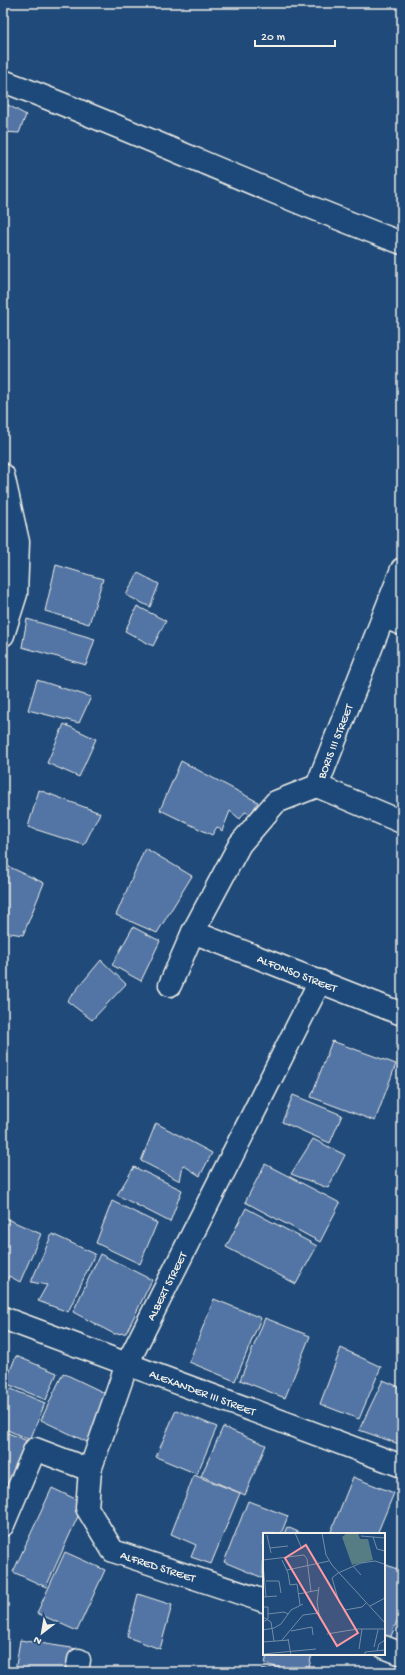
<svg xmlns="http://www.w3.org/2000/svg" width="405" height="1675" font-family="'Gochi Hand',sans-serif">
	<style>
		.building { fill: #5275a5; stroke: #f4f1e8 }
		.lines { fill: none; stroke-linecap: round; stroke-linejoin: round }
		.minor-casing { stroke: #f4f1e8; stroke-width: 25 }
		.minor { stroke: #1f4a7a; stroke-width: 22 }
		.labels { text-anchor: middle; stroke-width: 3; stroke-linejoin: round; paint-order: stroke }
		.street-label { font-size: 12px; fill: #f4f1e8; stroke: #1f4a7a }
		.inset-road { fill: none; stroke: #748da6; stroke-width: 1 }
		.view { fill: #ff9aa2; fill-opacity: 0.15; stroke: #ff9aa2; stroke-width: 2 }
		.inset-edge { fill: none; stroke: #f4f1e8; stroke-width: 2 }
	</style>
	<rect width="100%" height="100%" fill="#1f4a7a"/>
	<filter id="ink" filterUnits="userSpaceOnUse"><feTurbulence type="fractalNoise" baseFrequency=".025" numOctaves="2"/><feDisplacementMap in="SourceGraphic" scale="8" xChannelSelector="R" yChannelSelector="G"/><feConvolveMatrix kernelMatrix="1 2 1 2 8 2 1 2 1" color-interpolation-filters="sRGB"/></filter>
	<g filter="url(#ink)">
		<g class="building">
			<polygon points="3,102 26,115 19,133 3,132"/>
			<polygon points="56,565 103,579 89,624 45,611"/>
			<polygon points="138,573 159,584 150,607 126,595"/>
			<polygon points="137,606 166,621 153,646 125,631"/>
			<polygon points="27,619 95,639 86,665 22,647"/>
			<polygon points="37,680 91,697 79,723 28,710"/>
			<polygon points="64,724 96,739 79,777 47,763"/>
			<polygon points="181,761 258,802 251,814 245,812 240,819 230,811 222,831 217,827 212,835 160,810"/>
			<polygon points="39,790 100,813 84,845 28,827"/>
			<polygon points="145,848 192,876 157,933 116,915"/>
			<polygon points="3,864 44,883 23,935 3,932"/>
			<polygon points="133,927 160,941 141,981 112,965"/>
			<polygon points="101,960 126,984 92,1020 67,1001"/>
			<polygon points="332,1041 396,1064 375,1121 311,1097"/>
			<polygon points="293,1095 342,1115 330,1143 282,1122"/>
			<polygon points="156,1123 212,1153 200,1176 183,1165 180,1181 141,1161"/>
			<polygon points="313,1139 345,1155 328,1188 291,1174"/>
			<polygon points="265,1164 340,1203 320,1242 245,1202"/>
			<polygon points="134,1167 182,1190 170,1222 117,1195"/>
			<polygon points="112,1201 157,1223 140,1264 96,1243"/>
			<polygon points="246,1208 317,1246 296,1284 226,1247"/>
			<polygon points="5,1218 41,1234 20,1282 9,1276 3,1290 3,1222"/>
			<polygon points="52,1234 95,1254 68,1312 38,1301 47,1285 31,1282"/>
			<polygon points="100,1254 152,1280 126,1333 114,1334 73,1312"/>
			<polygon points="214,1299 261,1318 235,1381 189,1362"/>
			<polygon points="265,1318 310,1336 285,1398 240,1380"/>
			<polygon points="341,1348 381,1367 359,1419 320,1404"/>
			<polygon points="16,1356 57,1373 46,1400 5,1383"/>
			<polygon points="3,1358 8,1360 3,1373"/>
			<polygon points="63,1373 111,1396 89,1443 41,1420"/>
			<polygon points="383,1380 402,1388 402,1438 399,1444 359,1430"/>
			<polygon points="4,1386 45,1403 30,1440 3,1428"/>
			<polygon points="176,1410 217,1427 197,1474 156,1457"/>
			<polygon points="223,1427 266,1445 245,1495 201,1476"/>
			<polygon points="3,1431 30,1442 10,1493 3,1490"/>
			<polygon points="194,1475 240,1493 211,1564 191,1557 196,1545 171,1534"/>
			<polygon points="353,1477 394,1493 377,1534 330,1534"/>
			<polygon points="52,1488 84,1503 46,1587 13,1572"/>
			<polygon points="248,1501 288,1516 281,1534 264,1534 263,1578 224,1562"/>
			<polygon points="287,1527 303,1534 284,1534"/>
			<polygon points="65,1552 105,1570 77,1631 37,1613"/>
			<polygon points="384,1564 402,1571 402,1608 388,1644 384,1642"/>
			<polygon points="138,1594 172,1605 160,1649 127,1637"/>
			<polygon points="20,1640 78,1649 75,1672 15,1672"/>
			<polygon points="267,1654 312,1654 308,1672 295,1672 265,1664"/>
			<polygon points="262,1669 274,1672 261,1672"/>
		</g>
		<g class="lines">
			<g class="minor-casing">
				<g id="minor">
					<path d="M 3,81 C 137,131 267,193 402,243"/>
					<polyline points="3,475 18,542 16,594 3,635"/>
					<polyline points="384,617 402,624"/>
					<polyline points="317,786 402,822"/>
					<path id="s1" d="M 193,932 L 402,1014"/>
					<path id="s2" d="M 170,985 L 193,932 L 240,844 L 276,802 L 317,786 L 402,569"/>
					<path id="s3" d="M 3,1318 L 402,1466"/>
					<polyline points="3,1525 35,1449 90,1470"/>
					<path id="s4" d="M 264,1601 L 113,1551 L 87,1508 L 90,1470 L 127,1364 L 320,981"/>
					<polyline points="384,1647 402,1654"/>
					<polyline points="77,1672 79,1660"/>
				</g>
			</g>
			<use href="#minor" class="minor"/>
		</g>
	</g>
	<g class="labels">
		<g class="street-label">
			<text dy="4" stroke="none"><textPath href="#s2" startOffset="305">BORIS III STREET</textPath></text>
			<text dy="4" stroke="none"><textPath href="#s1" startOffset="112">ALFONSO STREET</textPath></text>
			<text dy="4" stroke="none"><textPath href="#s4" startOffset="447">ALBERT STREET</textPath></text>
			<text dy="4" stroke="none"><textPath href="#s3" startOffset="213">ALEXANDER III STREET</textPath></text>
			<text transform="translate(158 1566) rotate(18)" y="4">ALFRED STREET</text>
		</g>
	</g>
	<g transform="translate(263 1533)">
		<rect width="122" height="122" fill="#1f4a7a"/>
		<path d="M 84,0 L 95,0 L 97,6 L 105,6 L 110,27 L 89,32 L 79,4 Z" fill="#567d83"/>
		<path class="inset-road" d="M 32,0 L 39,16M 59,0 L 63,22 L 69,32 L 122,90M 4,2 L 8,20M 98,3 L 122,5M 110,4 L 114,16 L 122,18M 7,15 L 25,13M 44,26 L 48,59M 0,27 L 41,22 L 44,26M 19,27 L 25,40 L 27,52 L 34,51 L 37,72M 0,30 L 3,64M 90,33 L 98,42M 24,37 L 66,28M 3,48 L 16,48 L 18,60M 56,54 L 54,69 L 57,86M 35,61 L 56,57M 0,64 L 14,63M 103,70 L 99,74 L 82,77 L 76,69 L 69,45 L 75,40 L 98,30 L 112,28 L 121,31M 107,73 L 122,65M 0,74 L 5,74 L 5,86 L 0,89M 5,81 L 21,79 L 25,81M 0,84 L 8,89 L 11,108M 0,97 L 11,95 L 18,91 L 28,77 L 40,71M 28,98 L 49,94 L 50,102M 64,101 L 94,96 L 122,96M 25,106 L 28,122M 19,107 L 40,82 L 56,80M 0,109 L 26,107M 111,114 L 115,97M 96,116 L 99,96M 114,118 L 116,111 L 122,107M 0,121 L 53,116M 102,122 L 102,119 L 122,117"/>
		<path class="view" d="M 43,12 L 95,100 L 74,113 L 22,25 Z"/>
		<rect width="122" height="122" class="inset-edge"/>
	</g>
	<rect width="405" height="1675" fill="none" stroke="#1f4a7a" stroke-width="16"/>
	<rect x="8" y="8" width="389" height="1659" fill="none" stroke="#f4f1e8" stroke-width="1.5" filter="url(#ink)"/>
	<g transform="translate(42 1633) rotate(211)" stroke="#1f4a7a" stroke-width="3" paint-order="stroke">
	<path d="M0-3L7 15L0 10L-7 15Z" fill="#f4f1e8"/>
	<text y="-6" font-size="11" font-weight="bold" text-anchor="middle" fill="#f4f1e8">N</text>
	</g>
	<path d="M255 40v6h80v-6" fill="none" stroke="#f4f1e8" stroke-width="2"/>
	<text x="261" y="40" font-size="12" fill="#f4f1e8" stroke="#1f4a7a" stroke-width="3" paint-order="stroke">20 m</text>
</svg>
